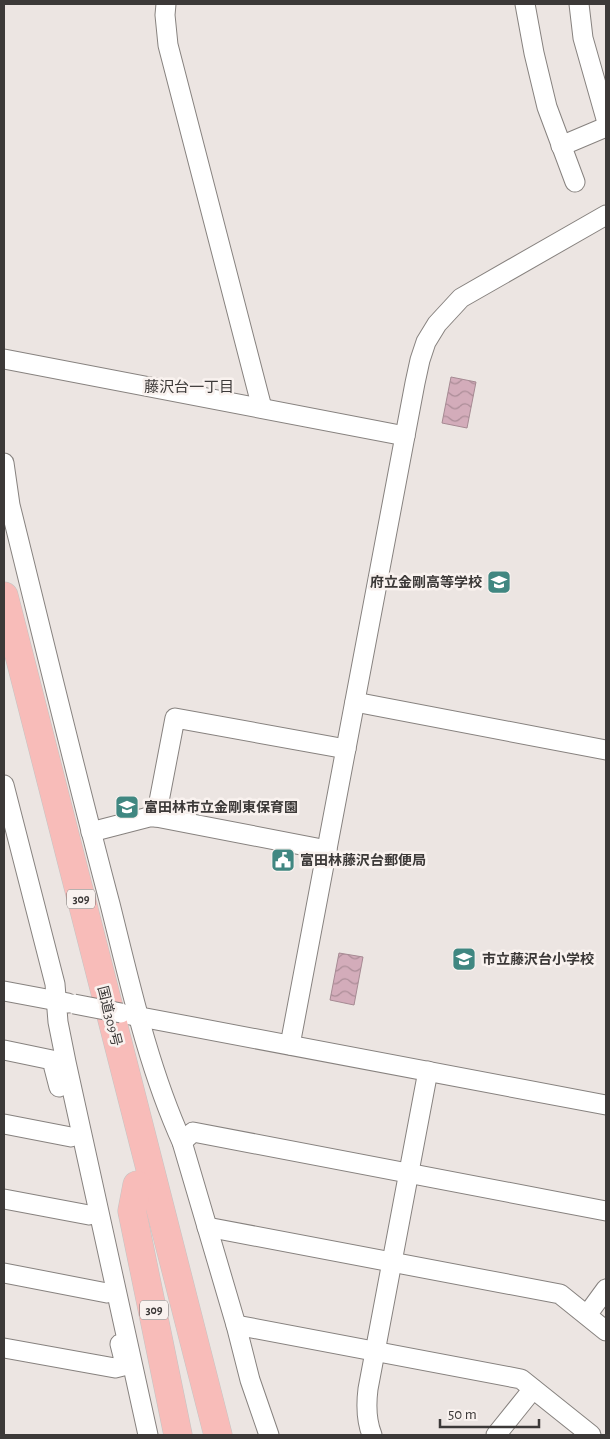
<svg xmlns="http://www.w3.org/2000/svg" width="610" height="1439" font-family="'Alegreya Sans','Noto Sans JP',sans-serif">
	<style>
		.water { fill: url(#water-waves); stroke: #a68a93 }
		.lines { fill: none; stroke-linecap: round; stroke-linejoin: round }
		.minor-casing { stroke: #87827f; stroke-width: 21 }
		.highway-casing { stroke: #c4c4c3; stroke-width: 29 }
		.minor { stroke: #fff; stroke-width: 19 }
		.highway { stroke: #f8bcb9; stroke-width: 28 }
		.minor-bridge-casing { stroke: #87827f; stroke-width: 21; stroke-linecap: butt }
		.minor-bridge { stroke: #fff; stroke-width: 19 }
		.labels { text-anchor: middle; stroke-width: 5; stroke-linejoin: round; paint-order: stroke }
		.shield { fill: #f9f2ef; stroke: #75706f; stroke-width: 1 }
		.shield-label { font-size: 12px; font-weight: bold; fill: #3c3938 }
		.poi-label { font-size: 14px; font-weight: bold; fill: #3c3938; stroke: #f9f2ef; text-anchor: start }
		.street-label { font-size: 14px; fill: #3c3938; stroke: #f9f2ef }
		.neighbourhood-label { font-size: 15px; fill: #3c3938; stroke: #f9f2ef }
	</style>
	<defs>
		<pattern id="water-waves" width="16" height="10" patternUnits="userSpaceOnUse" patternTransform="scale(1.25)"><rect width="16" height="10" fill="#d3acba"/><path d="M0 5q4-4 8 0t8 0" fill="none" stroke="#ac8d98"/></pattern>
	</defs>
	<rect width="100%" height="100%" fill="#ece5e2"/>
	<g class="water">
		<polygon points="451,377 476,382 467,428 442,423"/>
		<polygon points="339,953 363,957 354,1005 330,1000"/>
	</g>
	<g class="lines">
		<g class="minor-casing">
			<g id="minor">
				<polyline points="166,4 165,15 168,45 262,408"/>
				<polyline points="525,4 534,53 547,107 575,182"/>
				<polyline points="579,4 583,38 606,119"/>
				<polyline points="561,146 606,127"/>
				<polyline points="4,359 405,436"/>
				<path d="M 4,463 L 10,505 C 43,638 75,772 110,904 C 130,984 148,1067 182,1142 L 236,1325 L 250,1380 L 269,1435"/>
				<polyline points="355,702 606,750"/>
				<polyline points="4,785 55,984 58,1022 66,1062 148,1435"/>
				<polyline points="156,817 175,718 346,749"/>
				<polyline points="91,832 149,817 156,817 327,850"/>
				<polyline points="4,991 68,1003"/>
				<polyline points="130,1015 606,1105"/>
				<polyline points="290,1045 415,383 420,360 426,342 437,324 461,298 606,215"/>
				<polyline points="4,1050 52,1060 59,1087"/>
				<polyline points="4,1124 71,1137"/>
				<polyline points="182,1142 193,1132 606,1211"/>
				<polyline points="4,1199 89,1215"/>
				<polyline points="207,1227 560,1294 606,1331"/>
				<polyline points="4,1273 107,1293"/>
				<polyline points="587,1315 606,1289"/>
				<polyline points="236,1325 521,1379 591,1435"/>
				<polyline points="4,1348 115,1368 123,1366 123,1356 120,1344"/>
				<path d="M 372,1435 C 366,1420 366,1405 368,1389 L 428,1071"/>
				<polyline points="496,1435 533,1389"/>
			</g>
		</g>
		<g class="highway-casing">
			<g id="highway">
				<polyline points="4,596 218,1435"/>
				<polyline points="137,1185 132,1211 178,1435"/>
			</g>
		</g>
		<use href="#minor" class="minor"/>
		<use href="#highway" class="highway"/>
		<g class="minor-bridge-casing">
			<polyline id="minor-bridge" points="74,1004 121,1013"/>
		</g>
		<use href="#minor-bridge" class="minor-bridge"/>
	</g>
	<defs>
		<g id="school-square" transform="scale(1.25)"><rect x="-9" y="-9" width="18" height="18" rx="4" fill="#408781" stroke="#f9f2ef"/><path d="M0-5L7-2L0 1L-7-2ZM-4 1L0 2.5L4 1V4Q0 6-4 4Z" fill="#fff"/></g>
		<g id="civic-square" transform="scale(1.25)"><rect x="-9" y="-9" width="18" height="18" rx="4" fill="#408781" stroke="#f9f2ef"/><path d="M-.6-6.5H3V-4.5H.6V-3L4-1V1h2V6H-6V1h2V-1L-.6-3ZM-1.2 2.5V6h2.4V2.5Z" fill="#fff"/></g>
	</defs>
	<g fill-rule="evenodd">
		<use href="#school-square" x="499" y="582"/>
		<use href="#school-square" x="127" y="807"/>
		<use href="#civic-square" x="283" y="860"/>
		<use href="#school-square" x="464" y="959"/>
	</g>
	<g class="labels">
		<g class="shield">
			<rect x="67" y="889.5" width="28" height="19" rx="4"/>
			<rect x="140" y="1300.5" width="28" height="19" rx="4"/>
		</g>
		<g class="shield-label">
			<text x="81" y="903">309</text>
			<text x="154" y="1314">309</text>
		</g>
		<g class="poi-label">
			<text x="482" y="587" text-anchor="end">府立金剛高等学校</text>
			<text x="144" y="812">富田林市立金剛東保育園</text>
			<text x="300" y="865">富田林藤沢台郵便局</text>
			<text x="482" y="964">市立藤沢台小学校</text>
		</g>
		<g class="street-label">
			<text transform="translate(110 1016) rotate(76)" y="5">国道309号</text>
		</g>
		<g class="neighbourhood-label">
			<text x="189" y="392">藤沢台一丁目</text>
		</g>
	</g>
	<rect width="610" height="1439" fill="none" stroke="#3c3938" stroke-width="10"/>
	<path d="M440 1419v8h99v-8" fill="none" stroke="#3c3938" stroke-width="2.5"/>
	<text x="448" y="1419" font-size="15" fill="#3c3938" stroke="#f9f2ef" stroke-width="4" paint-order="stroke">50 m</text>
</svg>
